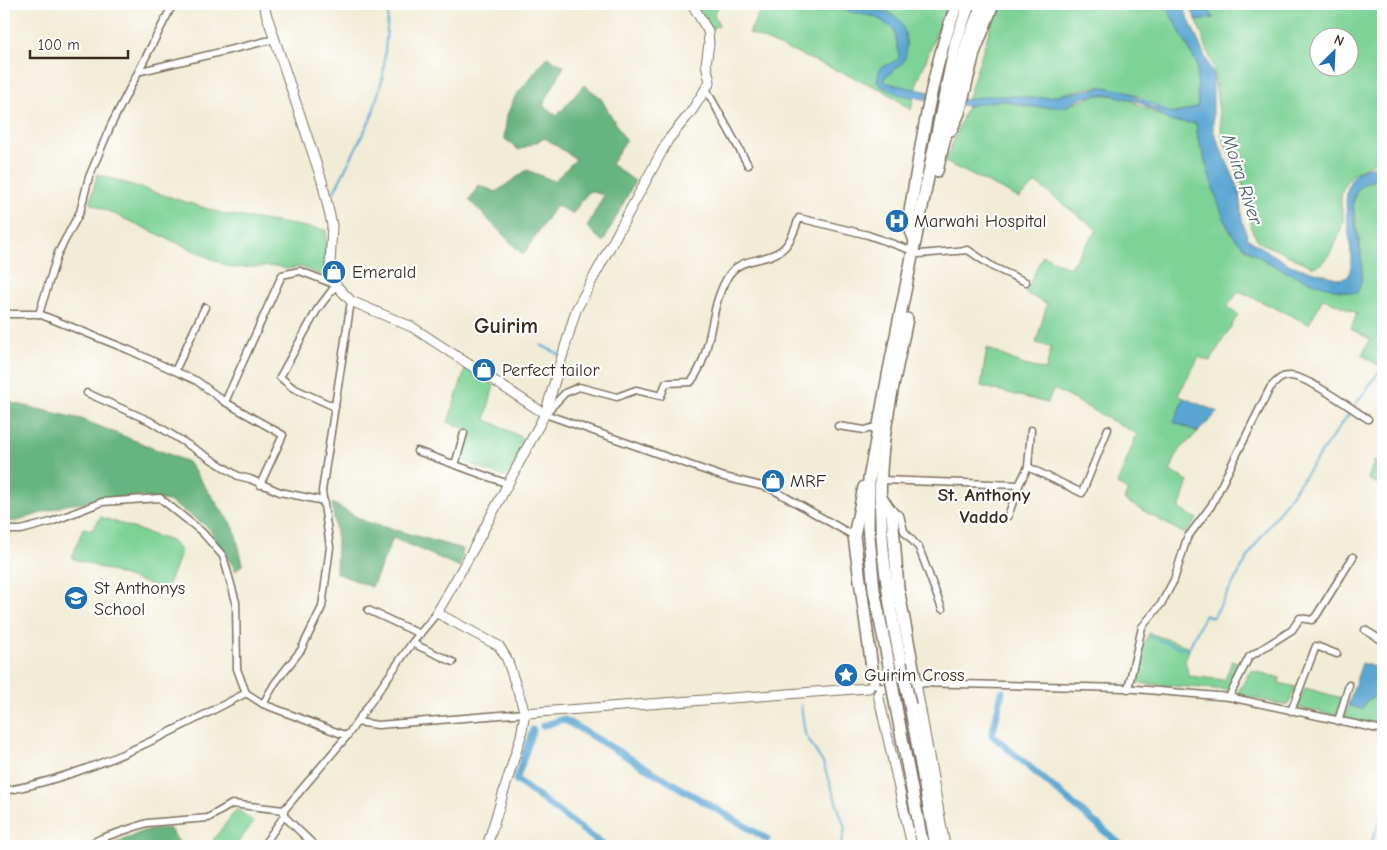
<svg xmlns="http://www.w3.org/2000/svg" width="1387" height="850" font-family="'Comic Neue',sans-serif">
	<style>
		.green { fill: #7dd295; stroke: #5c7e5a; fill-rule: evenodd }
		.forest { fill: #66b47e; stroke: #506f4e }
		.water { fill: #5aa6d2; stroke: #4a6878 }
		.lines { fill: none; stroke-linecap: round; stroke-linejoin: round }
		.stream { stroke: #5aa6d2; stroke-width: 2 }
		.canal { stroke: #5aa6d2; stroke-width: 7 }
		.street-casing { stroke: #7b6e5e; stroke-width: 9 }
		.secondary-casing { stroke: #7b6e5e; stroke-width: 11 }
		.highway-casing { stroke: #7b6e5e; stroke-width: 14 }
		.street { stroke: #fff; stroke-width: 6 }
		.secondary { stroke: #fff; stroke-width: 9 }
		.highway { stroke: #fff; stroke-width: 11 }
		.highway-bridge-casing { stroke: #7b6e5e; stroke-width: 14; stroke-linecap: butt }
		.highway-bridge { stroke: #fff; stroke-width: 11 }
		.labels { text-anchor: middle; stroke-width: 4.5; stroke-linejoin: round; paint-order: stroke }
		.poi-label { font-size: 18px; fill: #3b2a1e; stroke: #fff; text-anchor: start }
		.water-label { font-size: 19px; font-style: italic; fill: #475c66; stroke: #fff }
		.neighbourhood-label { font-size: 19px; font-weight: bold; fill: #3b2a1e; stroke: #fff }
		.district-label { font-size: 22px; font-weight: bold; fill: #3b2a1e; stroke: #fff }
	</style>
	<rect width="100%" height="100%" fill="#fff"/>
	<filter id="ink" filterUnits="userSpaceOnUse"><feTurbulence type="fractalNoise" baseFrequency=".02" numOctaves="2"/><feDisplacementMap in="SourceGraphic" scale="10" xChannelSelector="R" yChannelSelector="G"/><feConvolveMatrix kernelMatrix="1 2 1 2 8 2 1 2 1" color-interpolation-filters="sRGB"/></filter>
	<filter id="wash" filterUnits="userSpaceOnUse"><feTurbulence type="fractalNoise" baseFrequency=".0096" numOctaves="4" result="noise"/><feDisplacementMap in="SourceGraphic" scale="20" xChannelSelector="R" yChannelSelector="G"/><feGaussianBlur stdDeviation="1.12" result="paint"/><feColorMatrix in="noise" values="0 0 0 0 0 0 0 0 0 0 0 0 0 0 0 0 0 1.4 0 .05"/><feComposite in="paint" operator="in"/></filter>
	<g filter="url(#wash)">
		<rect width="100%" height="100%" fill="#f1ecd5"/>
		<g class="green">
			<polygon points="696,4 720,4 714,14 719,25 710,29"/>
			<polygon points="746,4 948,4 917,83 911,110 883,90 749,33 760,11"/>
			<path d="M 998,4 L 1165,4 L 1197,64 L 1198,107 C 1192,108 1186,111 1180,112 C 1163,115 1152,104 1138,96 C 1130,92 1114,89 1105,87 C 1087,85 1066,95 1048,97 C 1020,100 998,93 967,100 Z"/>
			<path d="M 1206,4 L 1383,4 L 1383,162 C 1374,161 1370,165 1362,169 C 1346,177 1340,188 1341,206 C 1342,211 1344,217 1343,221 C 1340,236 1328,265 1313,267 L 1259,242 L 1252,231 L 1247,195 L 1222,136 L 1213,66 L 1197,21 L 1213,18 ZM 1320,38 L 1350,38 L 1350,68 L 1320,68 Z"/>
			<polygon points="1098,94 1124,97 1172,122 1196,123 1198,138 1230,231 1247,250 1341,292 1361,252 1353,204 1357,189 1369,181 1383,180 1383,368 1362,355 1370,339 1351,329 1357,313 1323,298 1309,324 1239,291 1227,307 1238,315 1210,361 1199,357 1178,395 1184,398 1174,422 1198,432 1178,452 1170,471 1188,481 1179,509 1197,519 1185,534 1124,500 1128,490 1117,484 1137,434 1054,389 1047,403 981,386 987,348 1024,365 1046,370 1051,347 1036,343 1047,304 1025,293 1043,255 1069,268 1097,230 1036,183 1019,198 945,162 967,106 1001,100 1024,106 1065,107"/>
			<polygon points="97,174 224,214 326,230 326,277 301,267 286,269 277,266 232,268 90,203"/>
			<polygon points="466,367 494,385 485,419 527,440 506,478 460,460 470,431 448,422"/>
			<polygon points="1374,461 1383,465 1383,486 1368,479"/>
			<polygon points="101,517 171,541 181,551 166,590 72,558 83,528 92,530"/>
			<polygon points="1149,633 1190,647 1185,661 1189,676 1225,680 1232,661 1242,665 1230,690 1134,683 1141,649"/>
			<polygon points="1251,670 1280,678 1279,683 1296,687 1287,706 1237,694"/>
			<polygon points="1383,687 1383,726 1344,719 1348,705 1362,709 1367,700 1380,695"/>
			<polygon points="1305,688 1342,698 1337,715 1296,708"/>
			<polygon points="237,809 254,822 235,846 221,846 213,840"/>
		</g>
		<g class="forest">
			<polygon points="547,57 564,66 543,105 557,116 584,85 600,97 626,141 611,164 635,181 603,242 587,227 604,195 589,191 572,214 556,205 523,255 469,200 479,185 496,192 527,170 554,181 576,159 545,138 519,150 504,138 507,115 515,97"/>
			<polygon points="4,401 81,419 188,462 234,528 243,564 236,571 208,527 169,501 136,496 66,505 17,521 4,522"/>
			<polygon points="332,503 366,522 463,549 460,567 393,538 372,587 336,573 337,541"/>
			<polygon points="169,828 182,846 109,846 144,831"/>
		</g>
		<g class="water">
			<path d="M 812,4 C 829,4 874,6 889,13 C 901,18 905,28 906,41 C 908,64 901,64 885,77 L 884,80 L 887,83 L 967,100 L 986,96 L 1019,96 L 1030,98 L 1050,97 L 1103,87 L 1127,91 L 1154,108 L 1165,112 L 1179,113 L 1198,106 L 1197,64 L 1165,4 L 1182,4 L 1213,75 L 1213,130 L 1239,190 L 1242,220 L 1248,239 L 1290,265 L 1340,279 L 1348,277 C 1362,246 1318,164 1383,166 L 1383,180 C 1368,178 1352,189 1353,206 C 1354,231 1370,270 1357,293 C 1326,292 1244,259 1229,229 C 1216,203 1207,166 1198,138 L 1196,123 L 1172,122 L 1139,102 L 1109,94 L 1084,97 L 1065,107 L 1033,107 L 1001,100 L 967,106 L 900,95 L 881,86 L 877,81 L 880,68 L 897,60 L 899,56 L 894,29 L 876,17 Z"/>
			<polygon points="1188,4 1206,4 1213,18 1197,21"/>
			<polygon points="1184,398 1218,412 1198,432 1174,422"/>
			<polygon points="1362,663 1383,670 1383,687 1380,695 1367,700 1362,709 1348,705"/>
		</g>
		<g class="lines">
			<g class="stream">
				<polyline points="1112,89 1124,91"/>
				<polyline points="1142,99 1169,112"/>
				<polyline points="978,103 990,101"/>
				<polyline points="334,192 372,116 383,76 389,4"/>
				<polyline points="541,345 560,355"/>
				<polyline points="1150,637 1188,650 1205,614 1213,618 1254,547 1383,366"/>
				<polyline points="801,705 805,734 823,763 845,828 841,846"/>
				<polyline points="1370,846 1383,812"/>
			</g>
			<g class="canal">
				<polyline points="1002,692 992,735 1122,846"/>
				<polyline points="543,726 563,719 767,839"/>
				<polyline points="533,730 516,780 604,846"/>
			</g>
		</g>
	</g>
	<g filter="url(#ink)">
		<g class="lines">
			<g class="street-casing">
				<g id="street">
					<polyline points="141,71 275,39"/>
					<polyline points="706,89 748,165"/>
					<polyline points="919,254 968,250 993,267 1026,282"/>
					<polyline points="4,314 39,314 129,350 197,381 225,402 283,435 260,485"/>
					<polyline points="39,314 58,253 80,212 89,177 111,125 173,4"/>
					<polyline points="175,371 205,307"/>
					<polyline points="87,393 150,421 238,476 250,479 280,492 324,501"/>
					<polyline points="225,402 282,275 300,271 336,285 317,310 280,377 293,388 335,407"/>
					<polyline points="838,426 865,430 878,426"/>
					<polyline points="417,451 508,484"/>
					<polyline points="455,465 464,433"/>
					<polyline points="1028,467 1082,493 1108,429"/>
					<polyline points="881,480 1019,485 1008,516"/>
					<polyline points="1019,485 1028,467 1031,430"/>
					<polyline points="891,511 900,515 904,531 919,548 942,609"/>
					<polyline points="4,530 21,530 51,522 102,502 160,498 202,532 223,556 236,602 237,669 246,693 263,704 347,736"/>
					<path d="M 854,536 L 770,488 L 724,477 L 545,414 L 565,393 L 579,387 L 617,397 L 636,390 L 661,396 L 666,383 L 691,382 C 714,352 708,310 727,278 C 739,256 763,263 780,251 C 790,245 795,229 799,218 L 868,235 L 913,251"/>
					<polyline points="368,610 420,634"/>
					<polyline points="1365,630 1383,641"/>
					<polyline points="412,643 453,662"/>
					<polyline points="916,683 1124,688 1229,697 1383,730"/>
					<path d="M 1128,689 L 1142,627 L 1161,604 L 1174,580 L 1187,538 L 1211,506 L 1270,388 C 1276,382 1280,376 1289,376 C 1306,375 1352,409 1368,419"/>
					<polyline points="1229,697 1249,657 1292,630 1300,618 1312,620 1316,616 1353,557"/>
					<polyline points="263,704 275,683 301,650 322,607 330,547 322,491 351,301"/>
					<polyline points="1291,711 1316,646 1337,654"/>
					<polyline points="1338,721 1349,685"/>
					<polyline points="357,722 378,725 525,713"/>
					<path d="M 4,791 C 92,775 168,734 246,693"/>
					<polyline points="284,816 315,846"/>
					<polyline points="86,846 102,838 147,823 208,818 232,804 284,810 347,736 412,643 437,613"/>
					<polyline points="263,846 284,816 284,810"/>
				</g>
			</g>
			<g class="secondary-casing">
				<g id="secondary">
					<polyline points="263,4 322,181 332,225 330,267 336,285 351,301 412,327 545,414"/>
					<polyline points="880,689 916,683 945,846"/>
					<polyline points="878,694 912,846"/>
					<polyline points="525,713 869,688"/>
					<polyline points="487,846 521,736 525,713 507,659 499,646 437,613 475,546 545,414 576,310 668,140 691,112 710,82 706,64 709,44 708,31 692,4"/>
				</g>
			</g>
			<g class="highway-casing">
				<g id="highway">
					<polyline points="951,130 959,113 974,53 993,4"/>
					<polyline points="937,171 967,44 982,4"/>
					<path d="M 915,241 L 908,223 C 921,150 930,73 957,4"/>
					<polyline points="864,487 854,536 874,683"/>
					<polyline points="882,499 892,513 898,588 916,683"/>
					<path d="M 901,663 C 886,591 874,512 884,439 C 889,399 899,358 907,319"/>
					<polyline points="889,665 874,590 868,526 869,479 889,370 947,84 956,42 969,4"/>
					<polyline points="910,705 936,846"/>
					<polyline points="896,707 923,846"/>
				</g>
			</g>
			<use href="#street" class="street"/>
			<use href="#secondary" class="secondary"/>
			<use href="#highway" class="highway"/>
			<g class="highway-bridge-casing">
				<g id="highway-bridge">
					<polyline points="901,663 910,705"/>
					<polyline points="889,665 896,707"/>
				</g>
			</g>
			<use href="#highway-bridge" class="highway-bridge"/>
		</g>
	</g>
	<defs>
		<g id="hospital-disc" transform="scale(1.25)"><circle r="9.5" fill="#1f6fb2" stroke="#fff"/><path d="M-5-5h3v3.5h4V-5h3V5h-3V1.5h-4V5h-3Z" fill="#fff"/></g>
		<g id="shop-disc" transform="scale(1.25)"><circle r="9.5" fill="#1f6fb2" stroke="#fff"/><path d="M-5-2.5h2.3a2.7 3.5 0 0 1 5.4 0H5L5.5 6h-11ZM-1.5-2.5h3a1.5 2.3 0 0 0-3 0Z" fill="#fff"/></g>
		<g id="school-disc" transform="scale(1.25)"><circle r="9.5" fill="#1f6fb2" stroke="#fff"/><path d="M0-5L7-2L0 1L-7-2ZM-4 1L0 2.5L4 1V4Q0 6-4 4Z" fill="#fff"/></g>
		<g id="sight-disc" transform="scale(1.25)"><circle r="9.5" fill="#1f6fb2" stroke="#fff"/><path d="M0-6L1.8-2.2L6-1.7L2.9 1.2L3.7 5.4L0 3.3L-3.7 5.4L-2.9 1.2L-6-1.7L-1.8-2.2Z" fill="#fff"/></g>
	</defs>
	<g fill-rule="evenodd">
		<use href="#hospital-disc" x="897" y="221"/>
		<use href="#shop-disc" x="334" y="272"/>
		<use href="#shop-disc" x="484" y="370"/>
		<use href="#shop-disc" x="773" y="481"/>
		<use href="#school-disc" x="76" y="598"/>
		<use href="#sight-disc" x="846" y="675"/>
	</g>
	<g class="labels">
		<g class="poi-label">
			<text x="914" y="227">Marwahi Hospital</text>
			<text x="352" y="278">Emerald</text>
			<text x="502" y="376">Perfect tailor</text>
			<text x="790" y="487">MRF</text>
			<text x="94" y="594">St Anthonys<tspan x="94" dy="21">School</tspan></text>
			<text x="864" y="681">Guirim Cross</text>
		</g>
		<g class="water-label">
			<text transform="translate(1243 179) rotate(72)" y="7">Moira River</text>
		</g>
		<g class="neighbourhood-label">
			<text x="984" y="501">St. Anthony<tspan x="984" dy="22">Vaddo</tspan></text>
		</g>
		<g class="district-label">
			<text x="506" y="333">Guirim</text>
		</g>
	</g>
	<rect width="1387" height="850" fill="none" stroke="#fff" stroke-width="20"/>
	<g transform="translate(1334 52) rotate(24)"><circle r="24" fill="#ffffff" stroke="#b1aaa5"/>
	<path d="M0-4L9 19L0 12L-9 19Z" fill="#1f6fb2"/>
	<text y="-8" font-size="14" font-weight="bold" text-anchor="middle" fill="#3b2a1e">N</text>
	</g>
	<path d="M30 50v8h98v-8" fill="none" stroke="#3b2a1e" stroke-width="2.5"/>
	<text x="38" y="50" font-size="15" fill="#3b2a1e" stroke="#ffffff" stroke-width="4" paint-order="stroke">100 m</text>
</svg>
